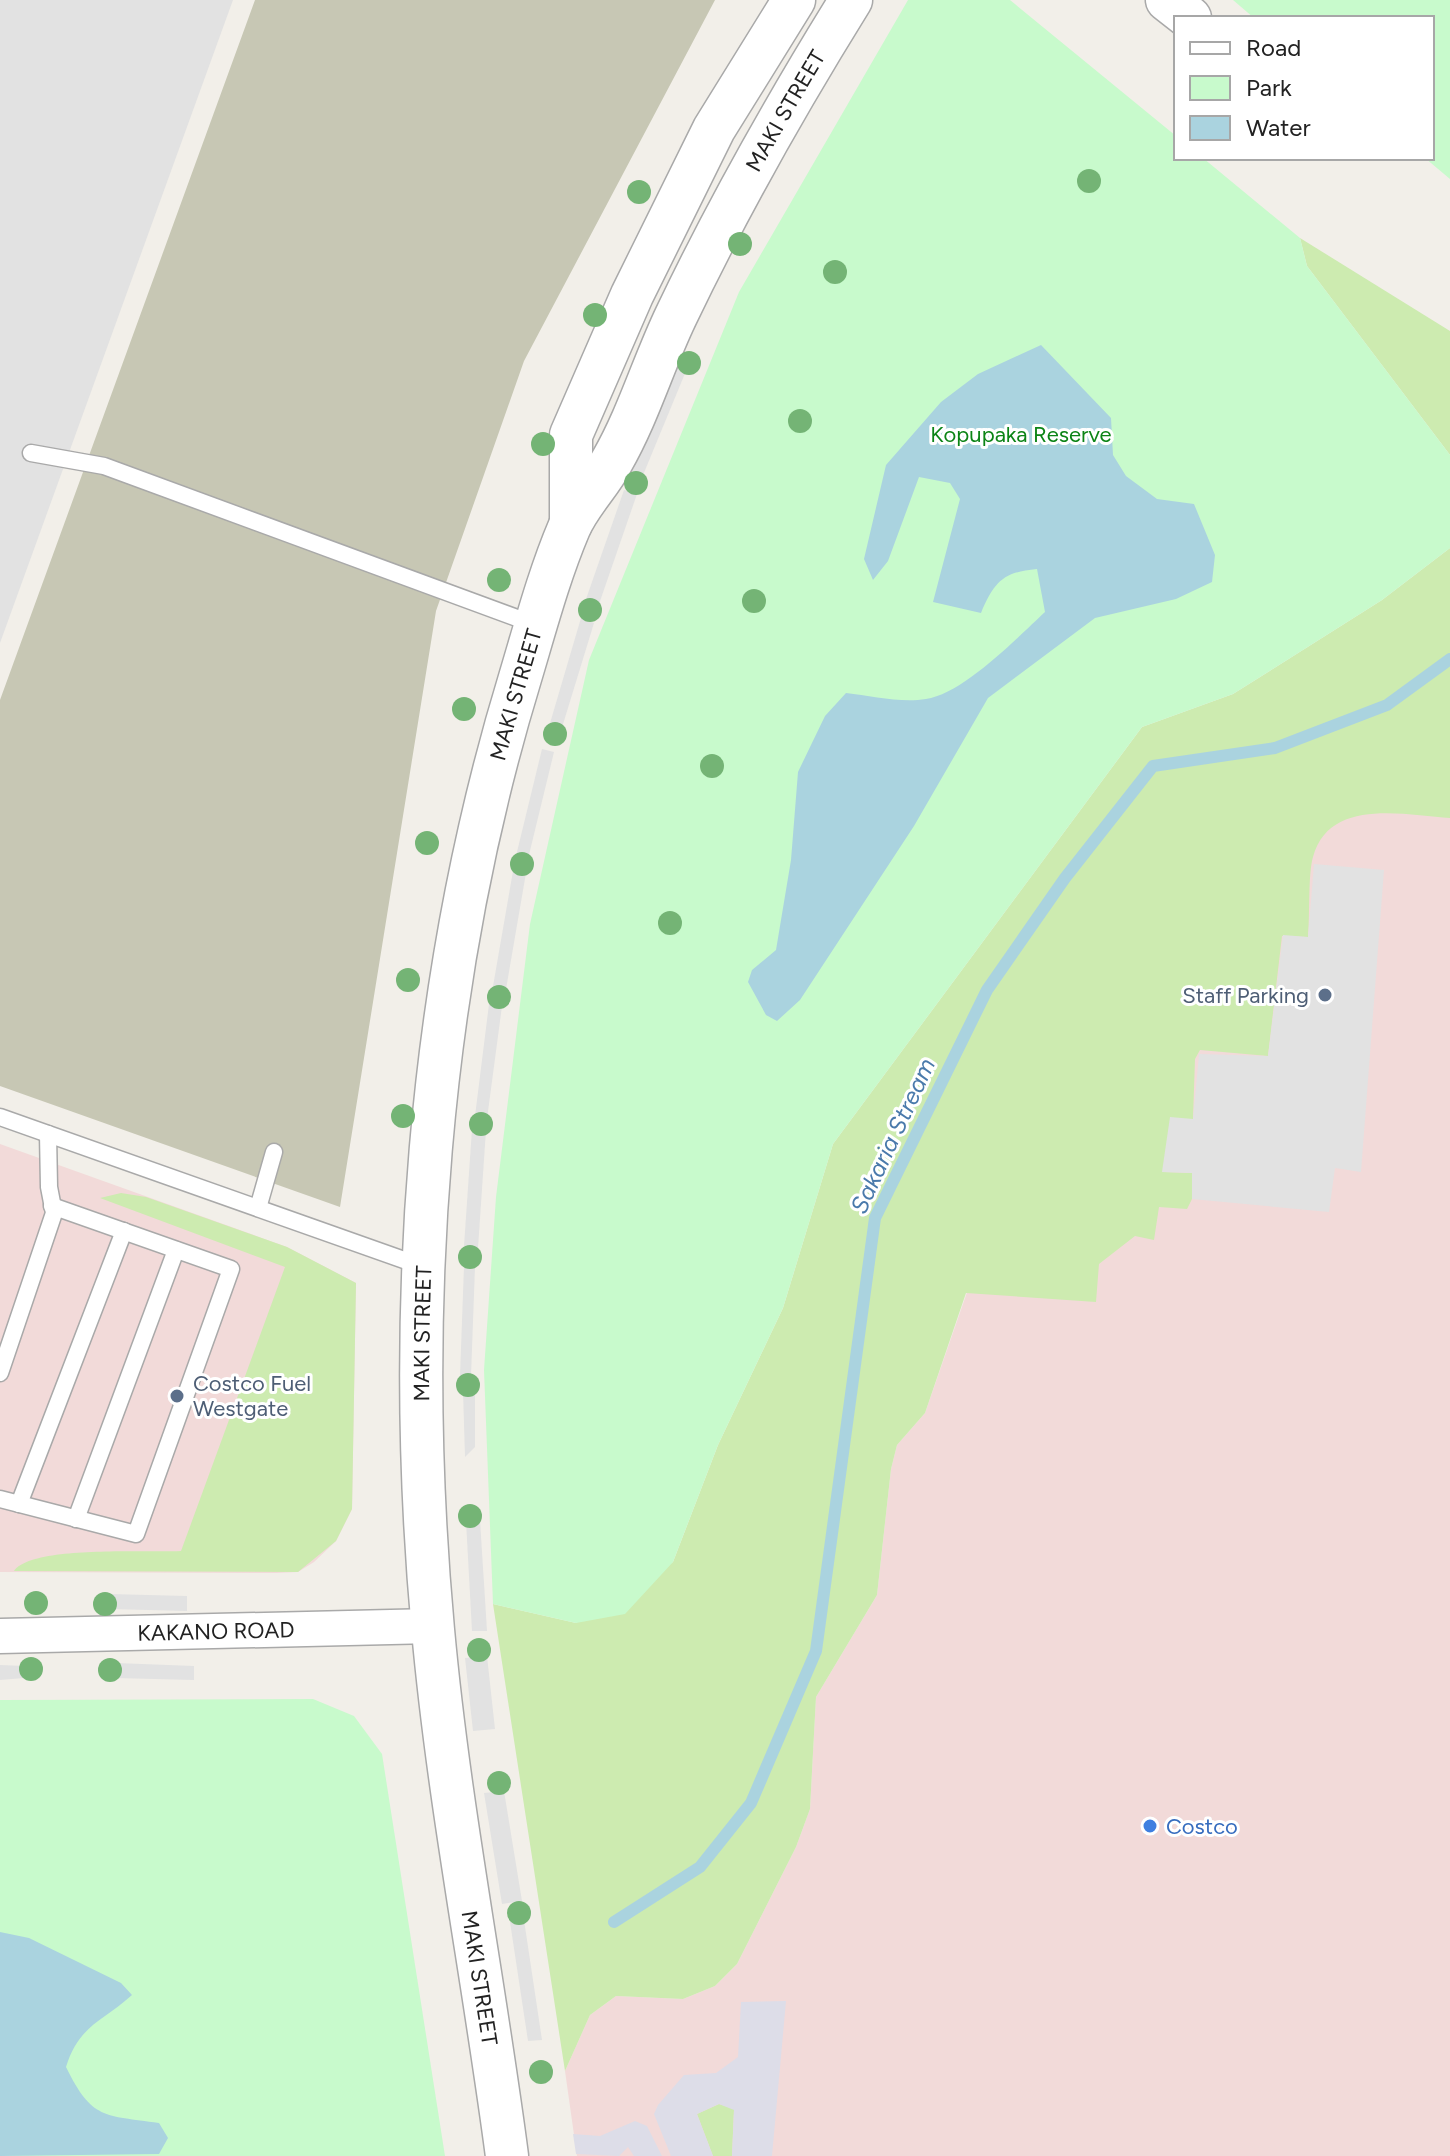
<svg xmlns="http://www.w3.org/2000/svg" width="1450" height="2156" font-family="Figtree,sans-serif">
	<style>
		.commercial { fill: #f2dad9 }
		.construction { fill: #c7c7b4 }
		.grass { fill: #cdebb0 }
		.park { fill: #c8facc }
		.parking { fill: #e2e2e2 }
		.plaza { fill: #dddde8 }
		.water { fill: #aad3df }
		.lines { fill: none; stroke-linecap: round; stroke-linejoin: round }
		.stream { stroke: #aad3df; stroke-width: 12 }
		.service-casing { stroke: #a9a9a9; stroke-width: 19 }
		.minor-casing { stroke: #a9a9a9; stroke-width: 37 }
		.tertiary-casing { stroke: #a9a9a9; stroke-width: 45 }
		.service { stroke: #fff; stroke-width: 16 }
		.minor { stroke: #fff; stroke-width: 34 }
		.tertiary { stroke: #fff; stroke-width: 42 }
		.tree { fill: #74b475 }
		.service-dot { fill: #5c6f8a; stroke: #fff; stroke-width: 3 }
		.shop-dot { fill: #3f7fe0; stroke: #fff; stroke-width: 3 }
		.labels { text-anchor: middle; stroke-width: 6; stroke-linejoin: round; paint-order: stroke }
		.street-label { font-size: 22px; fill: #222; stroke: #fff }
		.park-label { font-size: 22px; fill: #0c8416; stroke: #fff }
		.service-label { font-size: 22px; fill: #4e5e75; stroke: #fff; text-anchor: end }
		.shop-label { font-size: 22px; fill: #366cbe; stroke: #fff; text-anchor: start }
		.water-label { font-size: 24px; font-style: italic; fill: #4a7aab; stroke: #fff }
	</style>
	<rect width="100%" height="100%" fill="#f2efe9"/>
	<g class="commercial">
		<polygon points="1450,756 1450,2156 577,2156 565,2071 590,2015 616,1996 683,1999 715,1986 737,1964 796,1847 810,1809 816,1697 877,1595 891,1469 897,1445 925,1413 972,1278 1252,841"/>
		<polygon points="0,1144 287,1247 356,1283 352,1509 336,1541 314,1562 298,1572 276,1573 0,1572"/>
	</g>
	<polygon class="construction" points="255,0 715,0 524,361 436,611 340,1207 0,1086 0,700"/>
	<g class="grass">
		<polygon points="1300,238 1450,331 1450,455 1307,266"/>
		<path d="M 1450,548 L 1450,818 C 1405,815 1329,797 1313,857 C 1308,873 1310,916 1308,937 L 1282,936 L 1268,1056 L 1200,1050 L 1195,1059 L 1193,1119 L 1163,1172 L 1192,1173 L 1192,1199 L 1187,1209 L 1159,1207 L 1154,1240 L 1135,1236 L 1099,1264 L 1096,1302 L 966,1293 L 925,1413 L 897,1445 L 891,1469 L 877,1595 L 816,1697 L 810,1809 L 796,1847 L 737,1964 L 715,1986 L 683,1999 L 616,1996 L 590,2015 L 565,2071 L 493,1604 L 576,1623 L 673,1562 L 718,1445 L 783,1308 L 833,1144 L 1142,727 L 1233,694 L 1382,600 Z"/>
		<path d="M 121,1193 L 146,1197 L 287,1247 L 356,1283 L 352,1509 L 336,1541 L 298,1572 L 14,1571 C 32,1545 148,1553 181,1551 L 285,1267 L 100,1198 Z"/>
		<polygon points="719,2104 734,2109 732,2156 713,2156 697,2114"/>
	</g>
	<g class="park">
		<polygon points="908,0 1010,0 1176,136 1176,158 1203,158 1300,238 1307,266 1450,455 1450,548 1382,600 1233,694 1142,727 833,1144 783,1308 718,1445 673,1562 625,1614 576,1623 493,1604 484,1370 496,1197 530,924 589,660 739,292"/>
		<polygon points="1233,0 1450,0 1450,179 1425,158 1432,158 1432,18 1254,18"/>
		<polygon points="313,1699 354,1716 382,1754 445,2156 0,2156 0,1700"/>
	</g>
	<g class="parking">
		<polygon points="0,0 233,0 0,643"/>
		<polygon points="675,367 686,371 641,480 630,476"/>
		<polygon points="624,490 637,494 598,607 585,602"/>
		<polygon points="581,618 594,623 560,734 548,730"/>
		<polygon points="542,749 554,752 528,859 516,856"/>
		<polygon points="1314,864 1384,870 1361,1172 1335,1168 1329,1212 1192,1199 1192,1173 1162,1172 1170,1117 1193,1119 1199,1054 1268,1056 1283,935 1308,937"/>
		<polygon points="513,871 526,873 505,995 492,992"/>
		<polygon points="489,1004 502,1006 487,1119 475,1116"/>
		<polygon points="472,1129 486,1130 478,1248 464,1246"/>
		<polygon points="464,1266 475,1267 471,1376 460,1376"/>
		<polygon points="475,1390 475,1447 465,1457 463,1391"/>
		<polygon points="480,1520 487,1631 472,1631 466,1521"/>
		<polygon points="109,1594 187,1596 187,1611 109,1609"/>
		<polygon points="487,1656 495,1729 473,1731 465,1658"/>
		<polygon points="116,1663 194,1666 194,1680 115,1678"/>
		<polygon points="0,1665 25,1666 24,1678 0,1680"/>
		<polygon points="504,1791 522,1901 502,1904 484,1793"/>
		<polygon points="524,1920 542,2040 528,2041 510,1922"/>
	</g>
	<g class="plaza">
		<polygon points="786,2001 772,2156 732,2156 734,2110 719,2104 697,2114 713,2156 671,2156 654,2114 658,2105 684,2075 716,2073 738,2057 741,2002"/>
		<polygon points="635,2121 647,2126 662,2156 634,2156 628,2147 619,2156 576,2154 573,2134 600,2136"/>
	</g>
	<g class="water">
		<path d="M 1041,345 L 1111,418 L 1113,455 L 1126,476 L 1157,499 L 1194,504 L 1215,555 L 1212,582 L 1176,599 L 1095,618 L 988,698 L 914,826 L 800,1000 L 777,1021 L 766,1015 L 748,982 L 752,970 L 776,950 L 791,860 L 798,772 L 825,716 L 846,693 C 871,696 901,703 926,699 C 963,694 1017,638 1045,612 L 1037,569 C 1002,572 994,583 981,613 L 933,602 L 960,499 L 950,483 L 919,477 L 888,561 L 873,580 L 864,559 L 886,465 L 941,402 L 978,374 Z"/>
		<path d="M 0,1932 L 29,1938 L 121,1983 L 132,1995 C 102,2022 79,2025 66,2067 C 92,2120 104,2115 159,2123 L 168,2138 L 159,2154 L 0,2156 Z"/>
	</g>
	<g class="lines">
		<polyline class="stream" points="614,1922 700,1867 751,1803 816,1651 875,1218 987,990 1065,878 1153,766 1275,748 1387,705 1450,659"/>
		<g class="service-casing">
			<g id="service">
				<polyline points="31,453 104,466 536,625"/>
				<polyline points="0,1117 421,1266"/>
				<polyline points="258,1208 274,1152"/>
				<polyline points="0,1373 54,1213 49,1187 48,1134"/>
				<polyline points="0,1499 136,1534 231,1269 52,1206"/>
				<polyline points="19,1504 124,1231"/>
				<polyline points="76,1519 176,1250"/>
			</g>
		</g>
		<g class="minor-casing">
			<g id="minor">
				<path id="s1" d="M 0,1636 L 433,1626"/>
			</g>
		</g>
		<g class="tertiary-casing">
			<g id="tertiary">
				<polyline points="1167,0 1190,18"/>
				<polyline points="571,523 571,435 632,295 714,129 794,0"/>
				<path id="s2" d="M 507,2156 C 484,1980 449,1806 433,1630 C 404,1314 427,982 520,678 C 535,628 549,575 569,528 C 579,504 600,484 612,461 C 638,416 653,364 676,316 C 728,207 787,103 851,0"/>
			</g>
		</g>
		<use href="#service" class="service"/>
		<use href="#minor" class="minor"/>
		<use href="#tertiary" class="tertiary"/>
	</g>
	<g class="tree">
		<circle cx="1089" cy="181" r="12"/>
		<circle cx="639" cy="192" r="12"/>
		<circle cx="740" cy="244" r="12"/>
		<circle cx="835" cy="272" r="12"/>
		<circle cx="595" cy="315" r="12"/>
		<circle cx="689" cy="363" r="12"/>
		<circle cx="800" cy="421" r="12"/>
		<circle cx="543" cy="444" r="12"/>
		<circle cx="636" cy="483" r="12"/>
		<circle cx="499" cy="580" r="12"/>
		<circle cx="754" cy="601" r="12"/>
		<circle cx="590" cy="610" r="12"/>
		<circle cx="464" cy="709" r="12"/>
		<circle cx="555" cy="734" r="12"/>
		<circle cx="712" cy="766" r="12"/>
		<circle cx="427" cy="843" r="12"/>
		<circle cx="522" cy="864" r="12"/>
		<circle cx="670" cy="923" r="12"/>
		<circle cx="408" cy="980" r="12"/>
		<circle cx="499" cy="997" r="12"/>
		<circle cx="403" cy="1116" r="12"/>
		<circle cx="481" cy="1124" r="12"/>
		<circle cx="470" cy="1257" r="12"/>
		<circle cx="468" cy="1385" r="12"/>
		<circle cx="470" cy="1516" r="12"/>
		<circle cx="36" cy="1603" r="12"/>
		<circle cx="105" cy="1604" r="12"/>
		<circle cx="479" cy="1650" r="12"/>
		<circle cx="31" cy="1669" r="12"/>
		<circle cx="110" cy="1670" r="12"/>
		<circle cx="499" cy="1783" r="12"/>
		<circle cx="519" cy="1913" r="12"/>
		<circle cx="541" cy="2072" r="12"/>
	</g>
	<g class="service-dot">
		<circle cx="1325" cy="995" r="8"/>
		<circle cx="177" cy="1396" r="8"/>
	</g>
	<circle class="shop-dot" cx="1150" cy="1826" r="8"/>
	<g class="labels">
		<g class="street-label">
			<text dy="8" stroke="none"><textPath href="#s2" startOffset="2122">MAKI STREET</textPath></text>
			<text dy="8" stroke="none"><textPath href="#s2" startOffset="1476">MAKI STREET</textPath></text>
			<text dy="8" stroke="none"><textPath href="#s2" startOffset="828">MAKI STREET</textPath></text>
			<text dy="8" stroke="none"><textPath href="#s1" startOffset="216">KAKANO ROAD</textPath></text>
			<text transform="translate(480 1978) rotate(81)" y="8">MAKI STREET</text>
		</g>
		<g class="park-label">
			<text x="1021" y="442">Kopupaka Reserve</text>
		</g>
		<g class="service-label">
			<text x="1309" y="1003">Staff Parking</text>
			<text x="193" y="1391" text-anchor="start">Costco Fuel<tspan x="193" dy="25">Westgate</tspan></text>
		</g>
		<g class="shop-label">
			<text x="1166" y="1834">Costco</text>
		</g>
		<g class="water-label">
			<text transform="translate(893 1136) rotate(-65)" y="8">Sakaria Stream</text>
		</g>
	</g>
	<rect x="1174" y="16" width="260" height="144" fill="#ffffff" stroke="#a7a7a7" stroke-width="2"/>
	<rect x="1190" y="42" width="40" height="12" fill="#ffffff" stroke="#a7a7a7" stroke-width="2"/>
	<text x="1246" y="56" font-size="24" fill="#222222">Road</text>
	<rect x="1190" y="76" width="40" height="24" fill="#c8facc" stroke="#a7a7a7" stroke-width="2"/>
	<text x="1246" y="96" font-size="24" fill="#222222">Park</text>
	<rect x="1190" y="116" width="40" height="24" fill="#aad3df" stroke="#a7a7a7" stroke-width="2"/>
	<text x="1246" y="136" font-size="24" fill="#222222">Water</text>
</svg>
